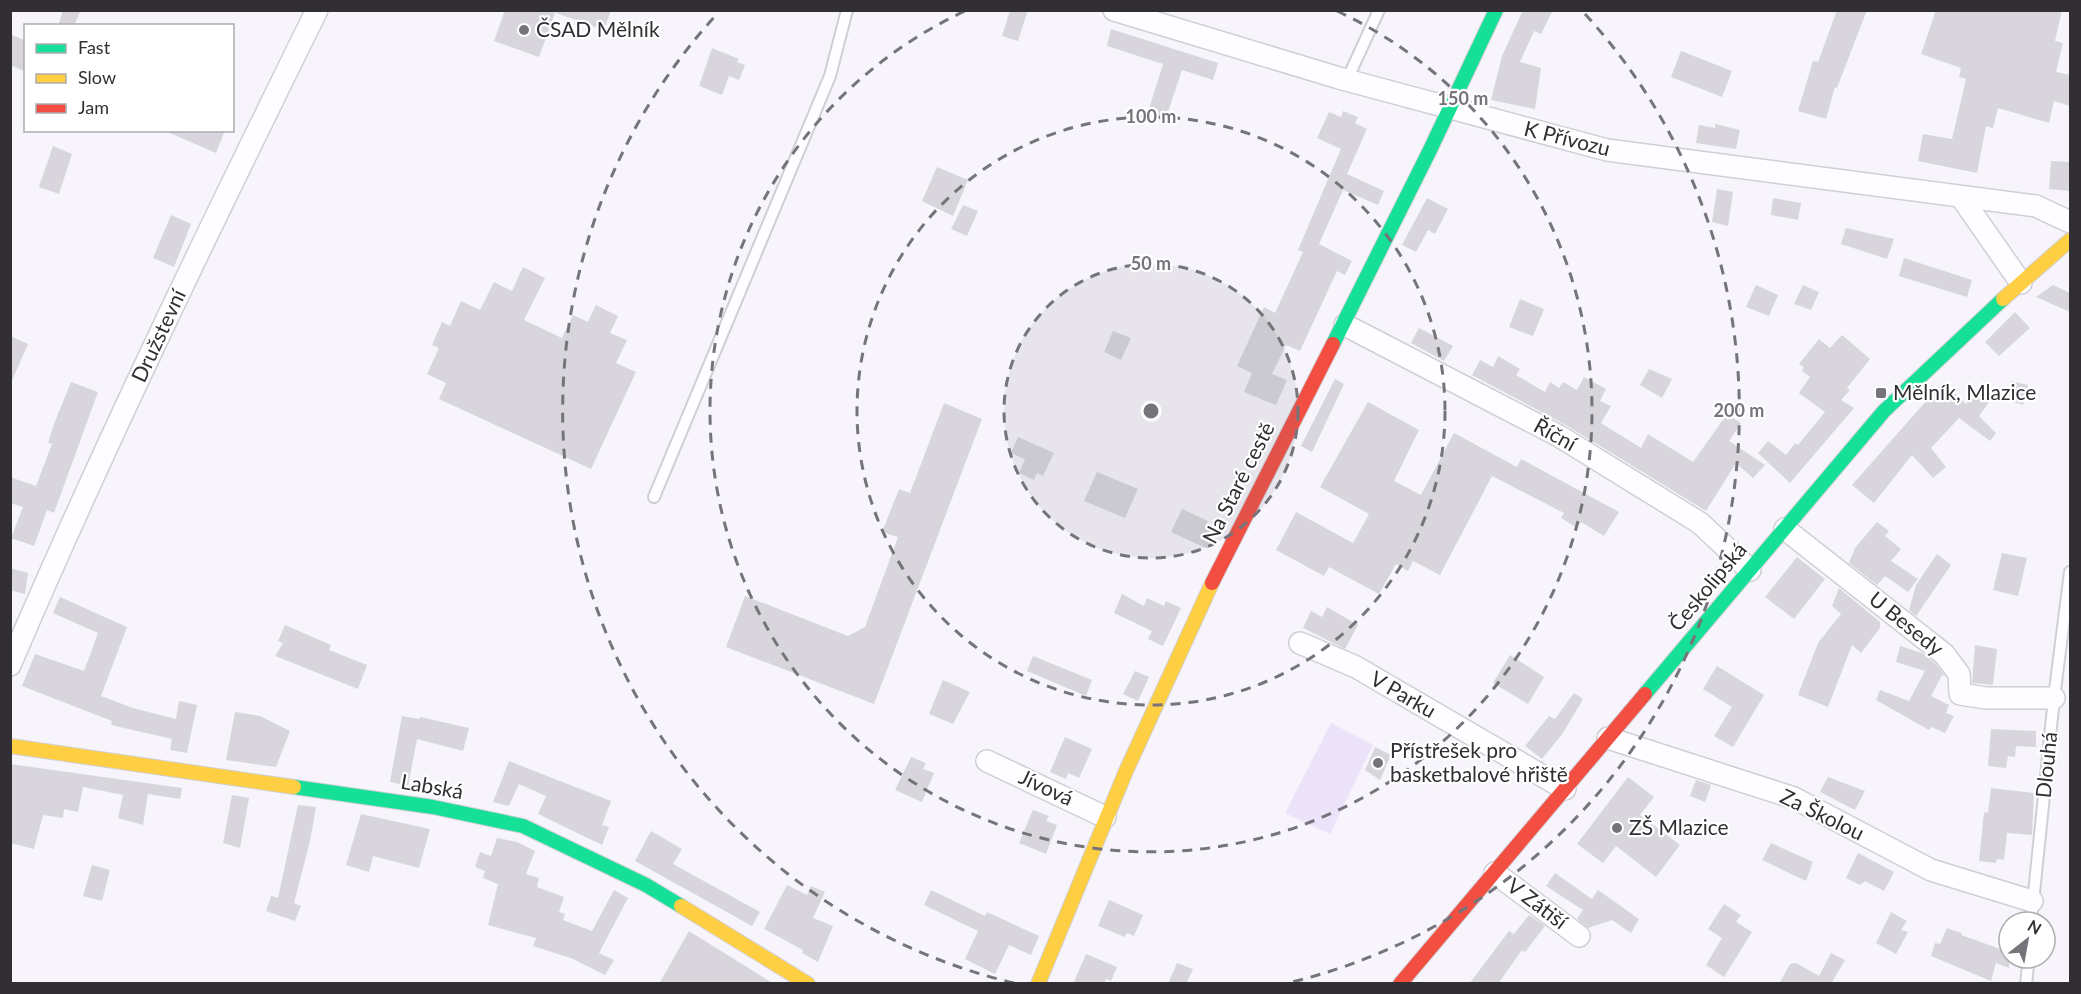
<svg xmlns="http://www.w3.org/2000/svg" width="2081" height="994" font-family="Lato,sans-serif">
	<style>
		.green { fill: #ece3fa }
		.building { fill: #d8d6dc }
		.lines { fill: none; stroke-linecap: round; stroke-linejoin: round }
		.lane-casing { stroke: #d1cfd5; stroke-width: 14 }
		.street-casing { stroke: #d1cfd5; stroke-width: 24 }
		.fast-casing { stroke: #d1cfd5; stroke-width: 16 }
		.slow-casing { stroke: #d1cfd5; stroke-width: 16 }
		.jam-casing { stroke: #d1cfd5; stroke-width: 16 }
		.lane { stroke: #fefdff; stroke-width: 10 }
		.street { stroke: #fefdff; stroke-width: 21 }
		.fast { stroke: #16e098; stroke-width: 14 }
		.slow { stroke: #ffcf43; stroke-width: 14 }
		.jam { stroke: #f24e42; stroke-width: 14 }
		.ring { fill: none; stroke: #76747a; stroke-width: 3; stroke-dasharray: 10 8 }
		.poi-dot { fill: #76747a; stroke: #fff; stroke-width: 2 }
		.labels { text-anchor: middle; stroke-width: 4.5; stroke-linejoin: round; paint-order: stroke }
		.poi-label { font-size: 21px; fill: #312f34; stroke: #fff; text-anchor: start }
		.street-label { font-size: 21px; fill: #312f34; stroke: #fff }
		.centre { fill: #76747a; stroke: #fff; stroke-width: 3 }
		.ring-label { font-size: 18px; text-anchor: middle; font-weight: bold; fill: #76747a; stroke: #fff; stroke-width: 4.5; stroke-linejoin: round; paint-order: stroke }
	</style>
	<rect width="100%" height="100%" fill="#f7f4fc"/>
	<polygon class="green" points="1331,723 1373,745 1330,834 1285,813"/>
	<g class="building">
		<polygon points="63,10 81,10 74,26 58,26"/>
		<polygon points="505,10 556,10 539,57 494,41"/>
		<polygon points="556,10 611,10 604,30 556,13"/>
		<polygon points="1010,10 1028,10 1018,41 1002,36"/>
		<polygon points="1523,10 1553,10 1541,34 1534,31 1520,62 1541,68 1535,109 1491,100 1502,56"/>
		<polygon points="1837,10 1867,10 1837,88 1835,87 1826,119 1798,111 1813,61 1818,62"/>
		<polygon points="1936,10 2062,10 2055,41 2063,43 2056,72 2070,75 2070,106 2054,101 2049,123 1998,108 1993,128 1986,126 1977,173 1918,161 1923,134 1952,139 1966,79 1959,77 1961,68 1921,54"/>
		<polygon points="1111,29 1218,63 1213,80 1182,70 1165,121 1147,115 1163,64 1107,46"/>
		<polygon points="10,34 26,41 26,72 10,65"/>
		<polygon points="712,48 739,59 737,62 745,65 739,80 729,76 722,95 699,86"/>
		<polygon points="1681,51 1732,71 1722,97 1671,77"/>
		<polygon points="1343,111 1358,117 1355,123 1367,129 1347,174 1384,191 1378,205 1343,190 1319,244 1352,261 1345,275 1337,271 1300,351 1286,345 1272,374 1287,380 1276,405 1244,392 1252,373 1237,366 1264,307 1275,313 1303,252 1298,250 1341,149 1317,138 1329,112 1341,117"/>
		<polygon points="1715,124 1740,130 1736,149 1696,143 1699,125 1715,128"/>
		<polygon points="163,130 225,130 216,153"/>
		<polygon points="53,146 72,154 59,194 39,187"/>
		<polygon points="2051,161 2070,162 2070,191 2049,189"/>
		<polygon points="937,167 968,180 953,216 922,201"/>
		<polygon points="1717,189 1733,192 1728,226 1712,222"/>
		<polygon points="1427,198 1448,209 1435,234 1428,230 1416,252 1402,245"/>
		<polygon points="1773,198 1801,203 1798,220 1771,215"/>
		<polygon points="963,205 978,211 967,236 951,229"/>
		<polygon points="171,215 191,224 174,267 153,258"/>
		<polygon points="1846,228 1894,239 1887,259 1841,244"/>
		<polygon points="1904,258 1972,280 1967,297 1899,276"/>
		<polygon points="523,267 545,278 524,320 562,338 573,315 588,322 596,305 618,316 610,333 627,340 616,363 636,372 591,469 439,399 446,383 427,374 439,348 432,345 442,322 450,326 461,301 480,310 494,282 512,291"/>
		<polygon points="1756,285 1778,295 1769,316 1746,307"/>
		<polygon points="1803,285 1819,292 1811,310 1794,304"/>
		<polygon points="2053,285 2070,293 2070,312 2036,297"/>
		<polygon points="1520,299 1544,309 1533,336 1509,327"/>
		<polygon points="2015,312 2030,328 1999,356 1985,342"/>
		<polygon points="1419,328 1453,346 1444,361 1411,343"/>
		<polygon points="1113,331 1131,338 1121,360 1104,352"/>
		<polygon points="1842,335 1870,359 1847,388 1850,390 1841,400 1854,408 1790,483 1758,453 1768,441 1786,455 1795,443 1798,445 1825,412 1799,393 1810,377 1802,371 1804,367 1799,364 1819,339 1830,348"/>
		<polygon points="10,336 28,344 10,385"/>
		<polygon points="1498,356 1520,369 1516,375 1545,392 1550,382 1559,388 1563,382 1577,390 1584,377 1606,389 1600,401 1611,406 1601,423 1641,448 1648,434 1693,462 1727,414 1741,423 1729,441 1765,465 1753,478 1736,463 1706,511 1566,425 1472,375 1480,360 1493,367"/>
		<polygon points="1649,369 1672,379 1662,398 1640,385"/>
		<polygon points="1335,379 1344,384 1312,452 1301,446"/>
		<polygon points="2011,381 2028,385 2023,405 2007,400"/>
		<polygon points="71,382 98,392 54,513 47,510 34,546 11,538 23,507 10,503 10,477 36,486 52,444 48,443 54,424"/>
		<polygon points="1943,382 1966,404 1976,391 1990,401 1979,416 1996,433 1990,441 1959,418 1931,448 1946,467 1933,478 1912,455 1874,503 1852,485"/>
		<polygon points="1368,402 1419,430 1394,481 1421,495 1454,433 1517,467 1521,459 1619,512 1604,536 1581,522 1577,528 1561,518 1564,513 1492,476 1440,575 1413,561 1408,571 1396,564 1379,594 1329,567 1324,576 1276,550 1296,512 1353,543 1369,514 1320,487"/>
		<polygon points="944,403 982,419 874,704 726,647 745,596 848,636 865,627 898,537 882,532 899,489 910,493"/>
		<polygon points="1018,437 1054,453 1043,476 1037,473 1034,480 1019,473 1025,459 1011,453"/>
		<polygon points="1097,472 1138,489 1125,518 1084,501"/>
		<polygon points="1182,509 1208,521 1206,526 1216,530 1208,549 1171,532"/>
		<polygon points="1877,522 1889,531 1885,536 1901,549 1891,561 1918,579 1908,592 1885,576 1877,585 1849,563 1855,548"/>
		<polygon points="2002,553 2027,558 2018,596 1993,590"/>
		<polygon points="1937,554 1951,565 1916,616 1909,610 1916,585"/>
		<polygon points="1797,557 1825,579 1794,619 1765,597"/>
		<polygon points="10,568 28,573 25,594 10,590"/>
		<polygon points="1839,588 1880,622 1880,628 1861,653 1852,645 1828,707 1798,695 1818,643 1841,614 1832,606"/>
		<polygon points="1122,594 1144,606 1147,598 1164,606 1166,601 1181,608 1163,646 1148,639 1152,631 1114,613"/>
		<polygon points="60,597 127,627 101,696 133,708 176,719 179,701 197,705 187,753 170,750 172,739 111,725 112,721 22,686 35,654 84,671 98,633 53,613"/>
		<polygon points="1327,607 1358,625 1345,649 1303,628 1311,611 1322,617"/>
		<polygon points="285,625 331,645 329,650 367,665 358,689 275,656 283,643 278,641"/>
		<polygon points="1975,645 1997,649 1993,685 1972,683"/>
		<polygon points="1900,646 1922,653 1935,663 1945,676 1942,675 1931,696 1949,705 1946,713 1954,716 1945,733 1931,727 1929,730 1876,700 1880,690 1909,701 1925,671 1896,662"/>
		<polygon points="1510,655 1544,677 1528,704 1493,683"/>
		<polygon points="1033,656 1092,680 1086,696 1027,671"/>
		<polygon points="1717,666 1764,695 1733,747 1714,736 1732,707 1703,689"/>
		<polygon points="1135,671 1149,677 1138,701 1123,694"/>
		<polygon points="943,680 970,692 953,724 929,714"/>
		<polygon points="1574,693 1583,699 1563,733 1542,759 1525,746 1549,716 1555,719"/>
		<polygon points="235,712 260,716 290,731 276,767 226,760"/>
		<polygon points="402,716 419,719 420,717 469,728 463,751 417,739 408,786 390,782"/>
		<polygon points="1991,729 2036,731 2036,747 2016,746 2015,757 2008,756 2006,768 1988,766"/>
		<polygon points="1065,737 1092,749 1079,778 1068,773 1066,779 1050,772"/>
		<polygon points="1375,747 1391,755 1380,780 1365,770"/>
		<polygon points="911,757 926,763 923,769 934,773 922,802 895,790"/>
		<polygon points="509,761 611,801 602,825 609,827 602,845 538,814 546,796 519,784 509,806 493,802"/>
		<polygon points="10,764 182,788 180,799 148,794 143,825 118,818 123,795 83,787 78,812 64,809 63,818 43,815 34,849 10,843"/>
		<polygon points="1628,777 1654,797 1640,815 1680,845 1656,877 1616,846 1603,863 1577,844"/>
		<polygon points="1828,777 1865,791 1855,810 1820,792"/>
		<polygon points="1696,780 1711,785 1705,802 1690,796"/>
		<polygon points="1991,788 2034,793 2032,835 2007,833 2004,860 1997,859 1996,863 1979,861 1984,812 1988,813"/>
		<polygon points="232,795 249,798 240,848 223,843"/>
		<polygon points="298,805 316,807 310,841 294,903 301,906 295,921 266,911 271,896 278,898"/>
		<polygon points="1033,810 1049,816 1046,821 1057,825 1046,854 1019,843"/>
		<polygon points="361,814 430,829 419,868 373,856 369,872 346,865"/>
		<polygon points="651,831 682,849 673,864 760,912 752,926 635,861"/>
		<polygon points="497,838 517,842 535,851 526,874 539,878 537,887 564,897 559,912 565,914 563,920 592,931 614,890 628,898 599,953 614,960 605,975 573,959 533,946 536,938 488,925 498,884 483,878 485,871 475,867 480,852 491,856"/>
		<polygon points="1771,843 1813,862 1806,881 1762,860"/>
		<polygon points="1858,853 1894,872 1884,891 1865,881 1860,885 1846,878"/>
		<polygon points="92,865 110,870 102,901 83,896"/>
		<polygon points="1555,873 1592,899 1598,890 1639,919 1631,933 1612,920 1588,928 1577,919 1583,910 1546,886"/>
		<polygon points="787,885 807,895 811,886 825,892 813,918 833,926 818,962 802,953 803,950 764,929"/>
		<polygon points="931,890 985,916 987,912 1039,936 1031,955 1009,945 995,974 965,959 978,931 924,905"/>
		<polygon points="1109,900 1143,915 1134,936 1127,933 1125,937 1098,926"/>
		<polygon points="1724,904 1741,915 1736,922 1752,932 1724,977 1706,965 1722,938 1708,929"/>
		<polygon points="1891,912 1907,921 1901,930 1908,932 1896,954 1876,943"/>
		<polygon points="1529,915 1545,926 1525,952 1522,950 1498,984 1469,984 1509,931 1514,934"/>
		<polygon points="1947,928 1962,933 1961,935 2009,952 2009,968 1996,963 1991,981 1931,956 1935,943 1940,944"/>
		<polygon points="689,931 774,984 659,984"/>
		<polygon points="1831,953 1845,960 1831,984 1779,984 1790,964 1796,963 1819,976"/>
		<polygon points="1086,954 1117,967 1111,981 1106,979 1104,984 1073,984"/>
		<polygon points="1177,963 1193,969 1186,984 1168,984"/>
	</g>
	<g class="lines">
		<g class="lane-casing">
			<g id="lane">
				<polyline points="1347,80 1379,10"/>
				<polyline points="654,497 830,76 847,10"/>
				<polyline points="2031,922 2054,698 2070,572"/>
				<polyline points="2026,984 2029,958"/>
			</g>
		</g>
		<g class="street-casing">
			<g id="street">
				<polyline points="1114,10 1339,78 1607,150 2036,206 2070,222"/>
				<polyline points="1961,197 2021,283"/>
				<polyline points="1345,325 1559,436 1700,523 1750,570"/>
				<polyline points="1785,529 1944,654 1959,674 1960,694 1986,698 2054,698"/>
				<polyline points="1300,643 1356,667 1565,789"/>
				<path d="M 10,665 C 105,443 210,227 317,10"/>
				<polyline points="1608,738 1794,798 1931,870 2032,901"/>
				<polyline points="987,761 1105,817"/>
				<polyline points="1495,873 1579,936"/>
			</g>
		</g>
		<g class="fast-casing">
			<g id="fast">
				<polyline points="1333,344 1430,150 1496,10"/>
				<polyline points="1645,694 1884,411 2003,299"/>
				<polyline points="294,787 433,807 523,826 646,885 681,906"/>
			</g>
		</g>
		<g class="slow-casing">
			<g id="slow">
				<polyline points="2003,299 2070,240"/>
				<polyline points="10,746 294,787"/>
				<polyline points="681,906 808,984"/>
				<polyline points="1038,984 1126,771 1212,583"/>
			</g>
		</g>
		<g class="jam-casing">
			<g id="jam">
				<polyline points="1212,583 1333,344"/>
				<polyline points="1400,984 1645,694"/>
			</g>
		</g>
		<use href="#lane" class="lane"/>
		<use href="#street" class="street"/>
		<use href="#fast" class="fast"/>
		<use href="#slow" class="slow"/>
		<use href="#jam" class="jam"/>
	</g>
	<circle cx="1151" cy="411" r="147" fill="#76747a" fill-opacity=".12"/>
	<g class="ring">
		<circle cx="1151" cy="411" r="147"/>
		<circle cx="1151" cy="411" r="294"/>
		<path d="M1337 11A441 441 0 1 1 965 11"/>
		<path d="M1014 983A588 588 0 0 1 717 14M1585 14A588 588 0 0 1 1288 983"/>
	</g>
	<g class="poi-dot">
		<circle cx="524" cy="30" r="6"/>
		<rect x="1875" y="387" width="12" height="12" rx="3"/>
		<circle cx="1378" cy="763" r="6"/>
		<circle cx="1617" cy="828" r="6"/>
	</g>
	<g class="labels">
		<g class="poi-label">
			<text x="536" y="37">ČSAD Mělník</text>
			<text x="1893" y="400">Mělník, Mlazice</text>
			<text x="1390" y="758">Přístřešek pro<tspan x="1390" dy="24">basketbalové hřiště</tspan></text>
			<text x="1629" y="835">ZŠ Mlazice</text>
		</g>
		<g class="street-label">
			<text transform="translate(1567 139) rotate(14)" y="7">K Přívozu</text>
			<text transform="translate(159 336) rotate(-65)" y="7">Družstevní</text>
			<text transform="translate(1555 435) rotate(29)" y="7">Říční</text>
			<text transform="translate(1239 483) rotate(-63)" y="7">Na Staré cestě</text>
			<text transform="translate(1708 587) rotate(-50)" y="7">Českolipská</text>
			<text transform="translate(1906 624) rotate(39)" y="7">U Besedy</text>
			<text transform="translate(1403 695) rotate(30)" y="7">V Parku</text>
			<text transform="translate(2047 765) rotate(-84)" y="7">Dlouhá</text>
			<text transform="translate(432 787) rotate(10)" y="7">Labská</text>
			<text transform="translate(1046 788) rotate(25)" y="7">Jívová</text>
			<text transform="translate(1822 815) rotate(26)" y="7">Za Školou</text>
			<text transform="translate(1537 904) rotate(37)" y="7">V Zátiší</text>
		</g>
	</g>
	<circle cx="1151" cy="411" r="9" class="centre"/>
	<g class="ring-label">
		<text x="1463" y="105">150 m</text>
		<text x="1151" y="123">100 m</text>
		<text x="1151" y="270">50 m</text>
		<text x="1739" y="417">200 m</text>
	</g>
	<rect width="2081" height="994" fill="none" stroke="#312f34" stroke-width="24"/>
	<rect x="24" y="24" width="210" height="108" fill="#ffffff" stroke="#adacae" stroke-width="1.5"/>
	<rect x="36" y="44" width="30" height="9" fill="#16e098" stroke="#adacae" stroke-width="1.5"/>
	<text x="78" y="54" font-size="18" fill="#312f34">Fast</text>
	<rect x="36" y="74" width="30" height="9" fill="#ffcf43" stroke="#adacae" stroke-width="1.5"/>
	<text x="78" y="84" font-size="18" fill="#312f34">Slow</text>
	<rect x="36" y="104" width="30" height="9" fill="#f24e42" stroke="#adacae" stroke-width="1.5"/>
	<text x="78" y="114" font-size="18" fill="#312f34">Jam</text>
	<g transform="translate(2027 940) rotate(31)"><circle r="28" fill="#ffffff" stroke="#adacae" stroke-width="1.5"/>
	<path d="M0-4.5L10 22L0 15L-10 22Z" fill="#76747a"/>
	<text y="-9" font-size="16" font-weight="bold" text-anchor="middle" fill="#312f34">N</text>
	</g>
</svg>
